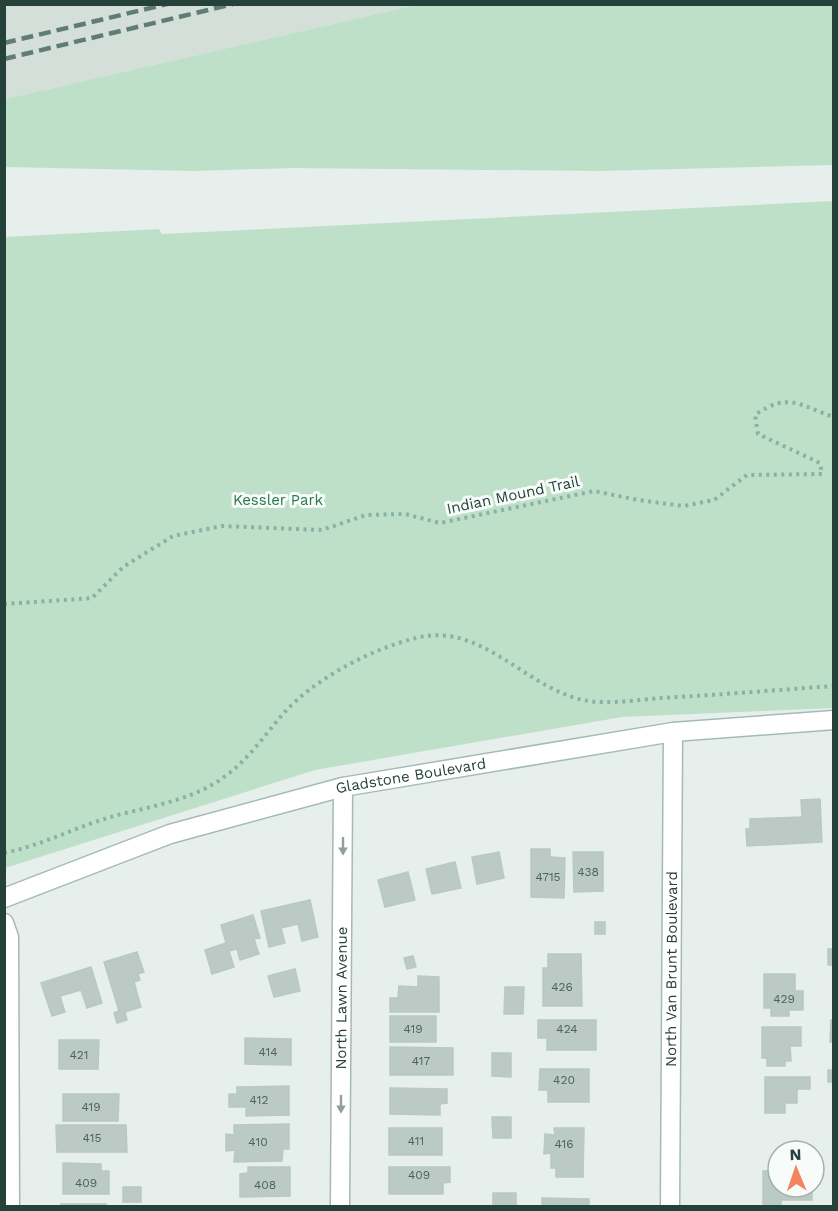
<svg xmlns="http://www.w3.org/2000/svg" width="838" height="1211" font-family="'Work Sans',sans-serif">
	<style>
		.built { fill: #d4dfda }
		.green { fill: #bfe0c8 }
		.building { fill: #bbcac4; stroke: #b8c9c2; stroke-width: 1.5 }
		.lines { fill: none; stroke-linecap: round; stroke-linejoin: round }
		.street-casing { stroke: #a8b8b2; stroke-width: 21 }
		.secondary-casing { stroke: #a4bbb3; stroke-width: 21 }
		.path { stroke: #86b3a5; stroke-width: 4; stroke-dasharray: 3 4.5; stroke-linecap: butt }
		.street { stroke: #fff; stroke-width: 18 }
		.secondary { stroke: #fff; stroke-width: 18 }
		.rail { stroke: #5f7d75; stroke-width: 4.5; stroke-dasharray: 12 6; stroke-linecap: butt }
		.oneway { fill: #92a09c }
		.labels { text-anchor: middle; stroke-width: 6; stroke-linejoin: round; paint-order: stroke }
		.number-label { font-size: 12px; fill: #4a645c }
		.street-label { font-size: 15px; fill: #24423a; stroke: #f7fbf9 }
		.park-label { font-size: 15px; fill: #2d7a4b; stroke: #f7fbf9 }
	</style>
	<rect width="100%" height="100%" fill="#e6efeb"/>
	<polygon class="built" points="4,5 416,5 5,99"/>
	<g class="green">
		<polygon points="416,5 833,5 833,165 599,171 292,168 195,171 5,167 5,99"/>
		<polygon points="833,201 833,708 622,717 315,770 5,868 5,237 159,229 162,234"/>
	</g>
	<g class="building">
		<polygon points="820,799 822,842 747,846 746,829 750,829 750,819 802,817 801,800"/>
		<polygon points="531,849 550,849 550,857 565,858 564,898 531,897"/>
		<polygon points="499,852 504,878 477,884 472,857"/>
		<polygon points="573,852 603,852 603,891 574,892"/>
		<polygon points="455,862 461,888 432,894 426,869"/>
		<polygon points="408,872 415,900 385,907 378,880"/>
		<polygon points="310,900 318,937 302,941 298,924 281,928 285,943 269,947 261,911"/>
		<polygon points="253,915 260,938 254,939 259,954 240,960 237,949 229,951 234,967 212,974 205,950 226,943 221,925"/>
		<rect x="595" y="922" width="10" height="12"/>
		<rect x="828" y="949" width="6" height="16"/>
		<polygon points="137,952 144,972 138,974 140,980 134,982 141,1007 125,1012 127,1020 117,1023 114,1013 119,1011 104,962"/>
		<polygon points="548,954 581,954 582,1006 543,1006 543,968 548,968"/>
		<polygon points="413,956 416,967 407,969 404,958"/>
		<polygon points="91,967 102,1003 87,1008 81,990 60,996 65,1012 52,1016 41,983"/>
		<polygon points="295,969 300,991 274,997 268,976"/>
		<polygon points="764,974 795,974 795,991 803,991 803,1010 789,1010 789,1016 771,1016 771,1008 764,1008"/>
		<polygon points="418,976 439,977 439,1012 390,1012 390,998 398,998 399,986 418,987"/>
		<polygon points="505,987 524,987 523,1014 504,1014"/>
		<rect x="390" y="1016" width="46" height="26"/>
		<polygon points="538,1020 596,1020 596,1050 547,1050 547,1038 538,1038"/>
		<polygon points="831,1020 834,1020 834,1042 830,1042"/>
		<polygon points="762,1027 801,1027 801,1046 790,1046 791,1061 785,1061 785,1066 767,1066 767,1058 762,1058"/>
		<polygon points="245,1038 291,1039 291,1065 245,1064"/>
		<polygon points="59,1040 99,1040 98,1069 59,1069"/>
		<polygon points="390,1047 453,1048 453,1075 390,1075"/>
		<polygon points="492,1053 511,1053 511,1077 492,1076"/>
		<polygon points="540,1069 589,1069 589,1102 548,1102 548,1090 539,1090"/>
		<rect x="828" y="1070" width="6" height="12"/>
		<polygon points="765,1077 810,1077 810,1089 797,1089 797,1103 785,1103 785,1113 765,1113"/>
		<polygon points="289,1086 289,1115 246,1116 246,1107 229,1107 229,1094 237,1094 237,1087"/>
		<polygon points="390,1088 447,1089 447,1103 440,1104 440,1115 390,1114"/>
		<polygon points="63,1094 119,1094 118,1121 63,1121"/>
		<polygon points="492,1117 511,1117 511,1138 493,1138"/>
		<polygon points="289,1124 289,1149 283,1149 282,1161 234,1162 235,1150 226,1151 226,1134 234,1135 234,1125"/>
		<polygon points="56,1125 126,1125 127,1152 57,1152"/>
		<rect x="389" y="1128" width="53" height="27"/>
		<polygon points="554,1128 584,1128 583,1177 556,1177 556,1168 551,1168 551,1153 544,1154 545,1134 555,1135"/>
		<polygon points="63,1163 101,1164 101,1171 109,1171 109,1194 63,1194"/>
		<polygon points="248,1167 290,1167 290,1196 240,1197 240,1174 248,1173"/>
		<polygon points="389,1167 450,1167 450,1182 443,1183 443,1194 389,1194"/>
		<polygon points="763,1171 778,1171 778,1187 812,1187 812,1200 781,1200 781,1206 763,1206"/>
		<rect x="123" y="1187" width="18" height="15"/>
		<rect x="493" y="1193" width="23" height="13"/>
		<polygon points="542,1198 589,1199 589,1206 542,1206"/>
		<rect x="61" y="1204" width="45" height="2"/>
	</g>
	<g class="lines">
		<g class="street-casing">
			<g id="street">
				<polyline points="4,923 9,937 10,1206"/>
				<path id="s1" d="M 340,1206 L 343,787"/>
			</g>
		</g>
		<g class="secondary-casing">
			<g id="secondary">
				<path id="s2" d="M 4,898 L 170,834 L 343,787 L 673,732 L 834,720"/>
				<path id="s3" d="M 670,1206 L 673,732"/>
			</g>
		</g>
		<g class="path">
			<path d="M 4,604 L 92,598 L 123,567 L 173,536 L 222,526 L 322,530 L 366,515 L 405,514 L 440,523 L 594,491 L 638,500 L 684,506 L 714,500 L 747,475 L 822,474 L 820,463 L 758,434 L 755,415 C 789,391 800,406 834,417"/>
			<path d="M 4,853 C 39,846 70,830 104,819 C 143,807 191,802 224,777 C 248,760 264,736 283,714 C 314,679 371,649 416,638 C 481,621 524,687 583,700 C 607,705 636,700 660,698 C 718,695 776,690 834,686"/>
		</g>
		<use href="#street" class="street"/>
		<use href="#secondary" class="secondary"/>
		<g class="rail">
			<polyline points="4,43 167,4"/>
			<polyline points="4,59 233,4"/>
		</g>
	</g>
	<defs><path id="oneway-solid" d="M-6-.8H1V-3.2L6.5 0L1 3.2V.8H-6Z" transform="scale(1.5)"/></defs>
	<g class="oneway">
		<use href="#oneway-solid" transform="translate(343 846) rotate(90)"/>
		<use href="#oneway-solid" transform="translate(341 1104) rotate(90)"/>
	</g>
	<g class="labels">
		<g class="number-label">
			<text x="588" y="876">438</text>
			<text x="548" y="881">4715</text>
			<text x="562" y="991">426</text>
			<text x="784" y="1003">429</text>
			<text x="413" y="1033">419</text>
			<text x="567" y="1033">424</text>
			<text x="268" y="1056">414</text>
			<text x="79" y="1059">421</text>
			<text x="421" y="1065">417</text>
			<text x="564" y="1084">420</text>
			<text x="259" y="1104">412</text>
			<text x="91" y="1111">419</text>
			<text x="92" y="1142">415</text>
			<text x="416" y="1145">411</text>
			<text x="258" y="1146">410</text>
			<text x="564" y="1148">416</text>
			<text x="419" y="1179">409</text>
			<text x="86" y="1187">409</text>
			<text x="265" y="1189">408</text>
		</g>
		<g class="street-label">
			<text transform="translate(513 495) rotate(-12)" y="5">Indian Mound Trail</text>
			<text dy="5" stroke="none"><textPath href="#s2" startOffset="426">Gladstone Boulevard</textPath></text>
			<text dy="5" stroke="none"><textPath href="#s3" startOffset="237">North Van Brunt Boulevard</textPath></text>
			<text dy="5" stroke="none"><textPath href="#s1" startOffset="208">North Lawn Avenue</textPath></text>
		</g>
		<g class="park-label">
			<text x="278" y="505">Kessler Park</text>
		</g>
	</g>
	<rect width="838" height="1211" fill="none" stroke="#24423a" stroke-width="12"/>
	<g transform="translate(796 1169) rotate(358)"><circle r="28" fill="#f7fbf9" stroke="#a3b1ad" stroke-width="1.5"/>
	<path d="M0-4.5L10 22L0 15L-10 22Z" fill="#f4845f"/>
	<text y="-9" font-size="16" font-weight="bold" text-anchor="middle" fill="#24423a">N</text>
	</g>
</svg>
